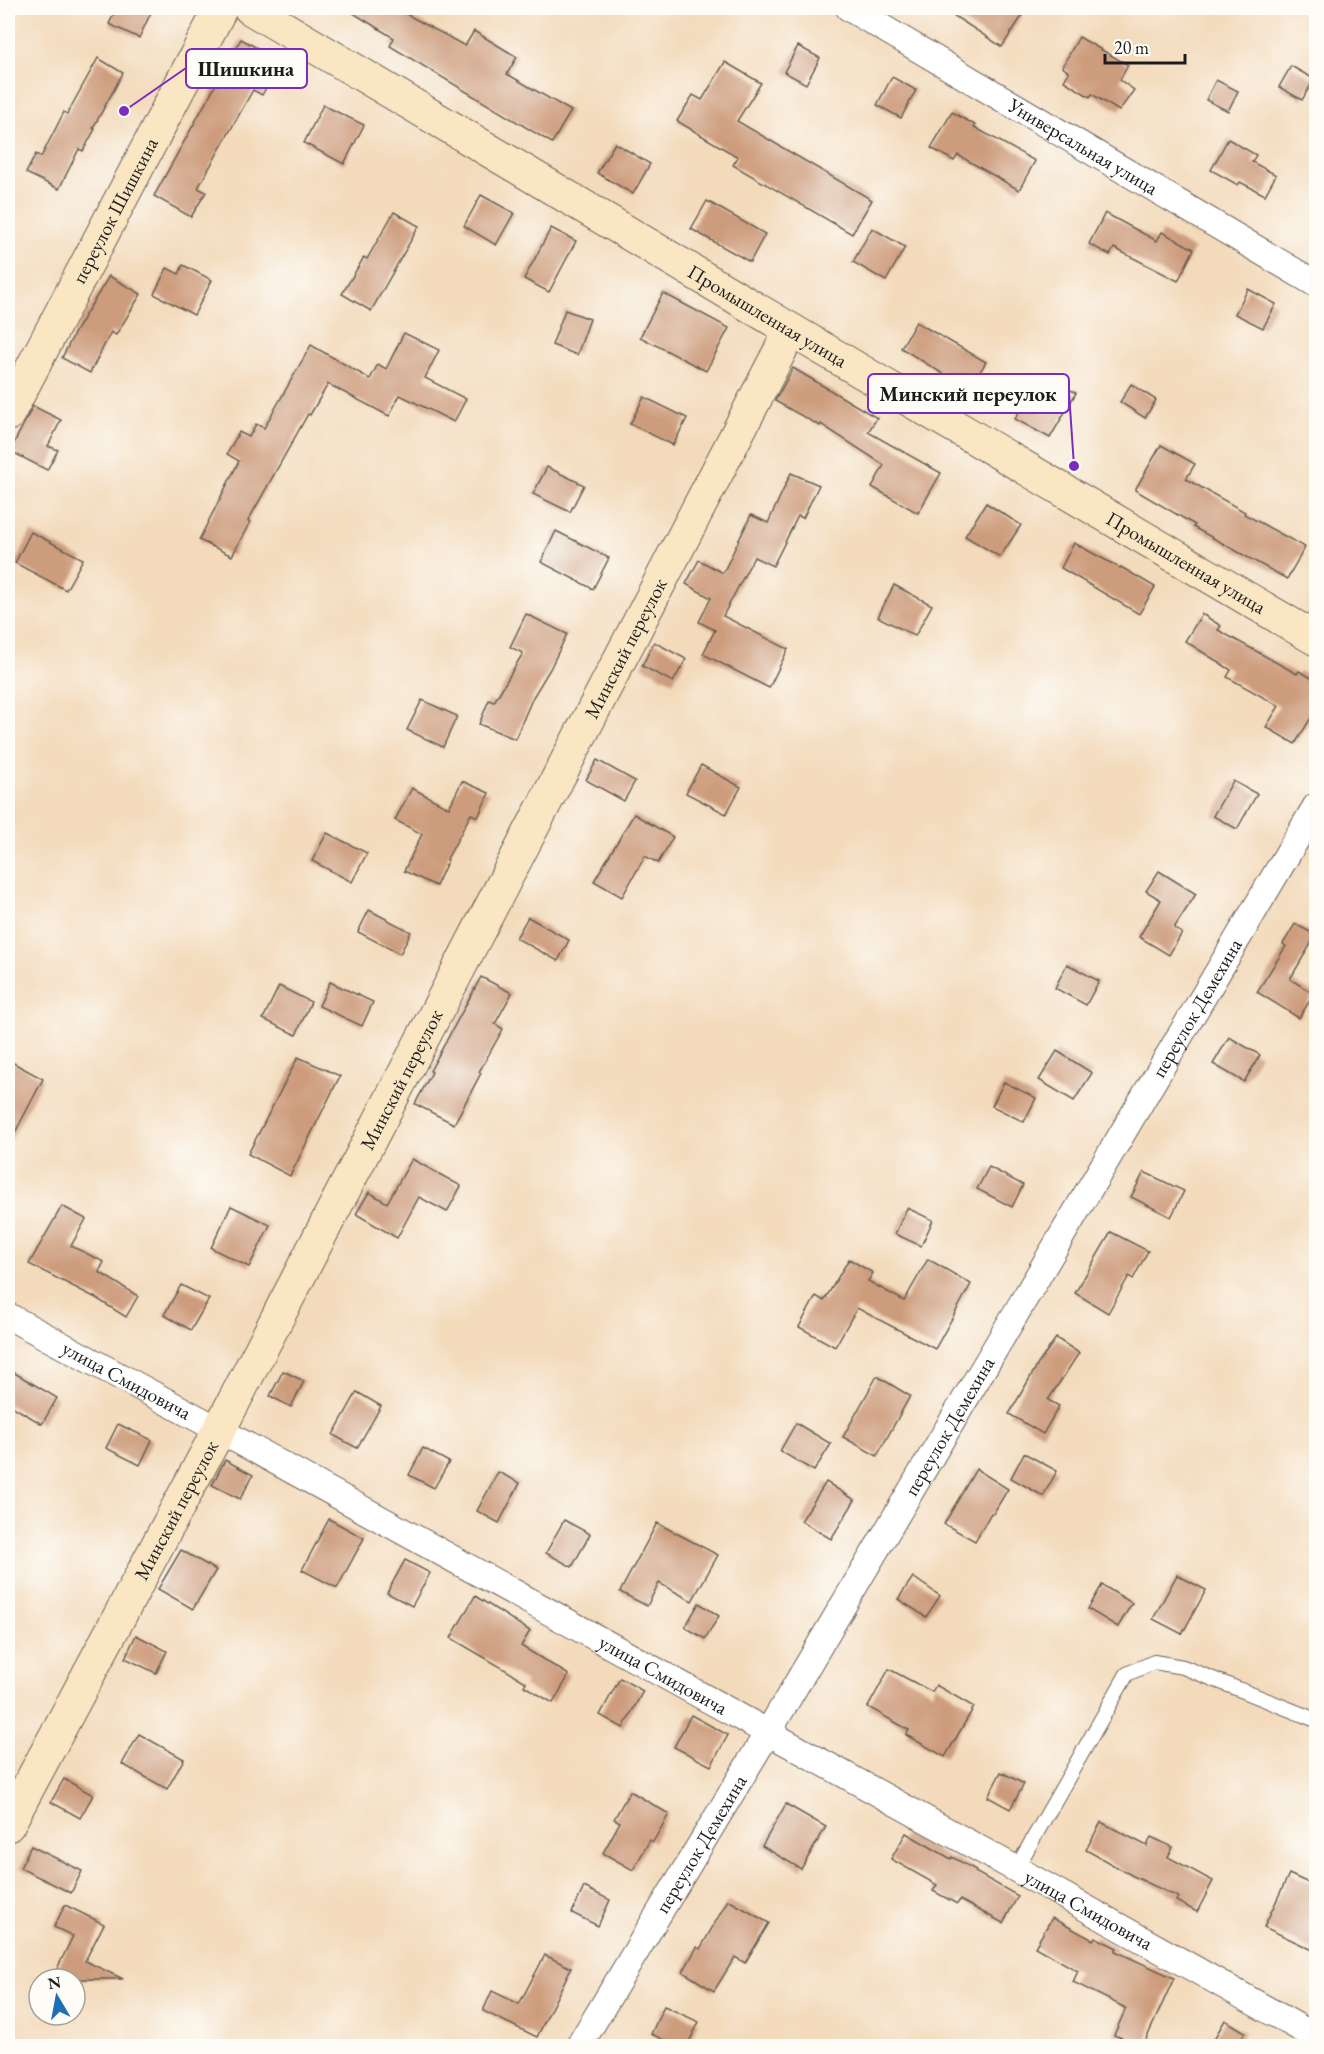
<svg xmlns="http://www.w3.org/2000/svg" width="1324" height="2054" font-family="'EB Garamond',serif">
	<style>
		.building { fill: #cd9c7d }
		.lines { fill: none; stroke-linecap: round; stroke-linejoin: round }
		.lane-casing { stroke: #675e54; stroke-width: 16 }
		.street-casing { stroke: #675e54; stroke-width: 28 }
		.secondary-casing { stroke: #675e54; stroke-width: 35 }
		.lane { stroke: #fff; stroke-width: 14 }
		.street { stroke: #fff; stroke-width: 26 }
		.secondary { stroke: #fbe6c4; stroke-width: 33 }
		.labels { text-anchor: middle; stroke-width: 4.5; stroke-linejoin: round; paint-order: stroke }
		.street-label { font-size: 20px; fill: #1c1c1c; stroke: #fdfcf7 }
		.leader { fill: none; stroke: #7b2cbf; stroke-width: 2 }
		.callout-dot { fill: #7b2cbf; stroke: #fdfcf7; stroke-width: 2 }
		.callout { fill: #fdfcf7; stroke: #7b2cbf; stroke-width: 2 }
		.callout-label { font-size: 21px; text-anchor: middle; font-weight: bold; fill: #1c1c1c }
	</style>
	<rect width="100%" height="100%" fill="#fdfcf7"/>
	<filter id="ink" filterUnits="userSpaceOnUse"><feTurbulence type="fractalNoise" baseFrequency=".0167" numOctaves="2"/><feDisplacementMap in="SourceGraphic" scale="12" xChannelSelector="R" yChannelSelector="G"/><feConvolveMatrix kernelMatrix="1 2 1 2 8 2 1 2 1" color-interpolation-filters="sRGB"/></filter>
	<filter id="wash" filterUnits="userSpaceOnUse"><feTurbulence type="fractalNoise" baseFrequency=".008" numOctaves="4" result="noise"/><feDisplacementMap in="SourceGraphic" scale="24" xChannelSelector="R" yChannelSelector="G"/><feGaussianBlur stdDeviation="1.35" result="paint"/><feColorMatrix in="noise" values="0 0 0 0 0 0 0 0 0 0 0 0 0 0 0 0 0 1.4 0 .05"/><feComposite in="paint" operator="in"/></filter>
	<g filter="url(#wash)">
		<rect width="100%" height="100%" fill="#f3dabb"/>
		<g id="blocks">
			<g class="building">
				<polygon points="117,8 153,8 139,38 109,24"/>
				<polygon points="345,8 395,8 465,46 474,31 517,57 507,74 571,111 552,143 390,46 394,38"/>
				<polygon points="942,8 1008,8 1022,16 1002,47"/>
				<polygon points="1079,37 1128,65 1120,80 1134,90 1119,111 1092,94 1090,97 1064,81 1069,72 1062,67"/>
				<polygon points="241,39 281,61 262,95 253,90 198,188 206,192 191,217 154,196"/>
				<polygon points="798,46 820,58 806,84 784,72"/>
				<polygon points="98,58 123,73 93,128 95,129 83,151 79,149 59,189 26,173 36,154 41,157 64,112 67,114"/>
				<polygon points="725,62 761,83 737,121 872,200 852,234 733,165 738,157 677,121 693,95 702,100"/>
				<polygon points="1291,66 1314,79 1302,100 1279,87"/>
				<polygon points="892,77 916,90 901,118 877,105"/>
				<polygon points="1216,80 1238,91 1228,111 1206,100"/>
				<polygon points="323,105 364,125 344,164 304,143"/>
				<polygon points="952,112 975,125 974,127 1035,161 1019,190 958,155 954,161 931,148"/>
				<polygon points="1228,139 1256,155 1252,162 1276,175 1265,195 1240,182 1238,185 1211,170"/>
				<polygon points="615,143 650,164 633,194 597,173"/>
				<polygon points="481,195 514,213 496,245 464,226"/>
				<polygon points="707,201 765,234 750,262 691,229"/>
				<polygon points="394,212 419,226 371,311 342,294 364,257 367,259"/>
				<polygon points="1105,213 1157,241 1162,232 1194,249 1178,281 1114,248 1110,255 1089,244"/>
				<polygon points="551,228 576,241 549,292 524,279"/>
				<polygon points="872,228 905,247 886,281 853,262"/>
				<polygon points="183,265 212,280 194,315 154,294 167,268 179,274"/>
				<polygon points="109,276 141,294 116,335 111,332 90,373 62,358 76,330"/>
				<polygon points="1248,289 1276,304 1263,328 1235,314"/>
				<polygon points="663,293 729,328 706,371 640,337"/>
				<polygon points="565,310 590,319 577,355 552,345"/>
				<polygon points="916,322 986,362 969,390 901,348"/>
				<polygon points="404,333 439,350 425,378 466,399 454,422 400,395 389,416 328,384 310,415 308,414 248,521 250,522 232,556 199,540 239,461 227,454 239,432 249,437 256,424 264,428 311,345 370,379 378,364 386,369"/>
				<polygon points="793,368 877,418 868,432 941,473 918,513 872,487 884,465 821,424 820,426 775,401"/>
				<polygon points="1041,373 1076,393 1050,438 1015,419"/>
				<polygon points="1131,384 1156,400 1145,418 1120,402"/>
				<polygon points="644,397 687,418 673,445 630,424"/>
				<polygon points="33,406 61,420 48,446 58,450 47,470 10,451"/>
				<polygon points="1161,445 1195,464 1186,479 1245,512 1244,514 1305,547 1287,579 1193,527 1195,525 1135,490"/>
				<polygon points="547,467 584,485 570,512 533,494"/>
				<polygon points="791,473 819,485 803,518 798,516 773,566 754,557 723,616 788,649 769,688 703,654 715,630 699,622 711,598 686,584 699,560 723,573 751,515 768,523"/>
				<polygon points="986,503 1021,525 1000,557 965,536"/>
				<polygon points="556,531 609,558 593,589 541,562"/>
				<polygon points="31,532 83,559 66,590 15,563"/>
				<polygon points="1074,543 1120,568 1121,567 1155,587 1139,614 1061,568"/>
				<polygon points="894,585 932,605 915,636 878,617"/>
				<polygon points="526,614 567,634 550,669 533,697 515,739 479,724 489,700 494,702 523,653 510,647"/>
				<polygon points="1202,614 1221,626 1218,630 1297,674 1299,671 1317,681 1317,708 1295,744 1266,727 1279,706 1227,677 1231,670 1185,641"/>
				<polygon points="654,642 686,659 673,682 642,666"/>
				<polygon points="422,700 457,716 443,747 407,730"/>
				<polygon points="597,760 635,781 624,801 586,780"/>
				<polygon points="701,765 741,787 726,814 686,793"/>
				<polygon points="462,781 489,793 478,817 471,814 447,859 448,860 436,886 404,871 422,834 395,820 412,788 449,808"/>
				<polygon points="1233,781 1257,794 1237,829 1213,816"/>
				<polygon points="634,814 673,837 658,863 645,856 622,897 594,881"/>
				<polygon points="327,833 367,853 352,882 312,861"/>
				<polygon points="1159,871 1196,894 1174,928 1182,933 1169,955 1139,937 1161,900 1146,891"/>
				<polygon points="369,910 411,932 400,954 358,932"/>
				<polygon points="528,917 569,940 558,961 516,938"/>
				<polygon points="1295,924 1316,935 1290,979 1314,994 1299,1018 1257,992 1286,946 1283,944"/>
				<polygon points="1067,964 1099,981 1086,1005 1055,988"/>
				<polygon points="481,977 512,993 495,1024 503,1029 479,1072 481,1073 454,1124 415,1104 432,1072 430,1071"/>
				<polygon points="330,982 373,1002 362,1026 319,1006"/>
				<polygon points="279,986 311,1002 296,1035 263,1019"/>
				<polygon points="1229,1037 1260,1055 1244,1082 1213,1064"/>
				<polygon points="1057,1051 1092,1073 1074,1101 1039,1080"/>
				<polygon points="298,1057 340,1076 290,1176 248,1154"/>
				<polygon points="8,1060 43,1079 8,1146"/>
				<polygon points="1004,1082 1036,1098 1024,1122 992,1106"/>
				<polygon points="412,1159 461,1186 447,1212 419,1197 397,1238 356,1214 369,1192 387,1203"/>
				<polygon points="989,1167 1023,1185 1012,1207 977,1189"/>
				<polygon points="1144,1172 1184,1191 1171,1217 1131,1197"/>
				<polygon points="62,1206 86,1219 71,1246 104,1262 99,1272 138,1296 126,1317 96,1298 29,1264"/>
				<polygon points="231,1206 270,1225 249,1267 211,1248"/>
				<polygon points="907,1208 933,1220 921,1246 895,1234"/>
				<polygon points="1111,1232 1148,1251 1133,1279 1129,1276 1108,1313 1075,1293"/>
				<polygon points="849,1259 873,1273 868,1281 904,1301 928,1259 971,1284 935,1349 857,1308 835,1347 799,1327 816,1296 824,1301"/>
				<polygon points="181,1285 209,1299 191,1330 164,1315"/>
				<polygon points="1056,1338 1079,1353 1048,1400 1059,1406 1043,1434 1009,1414 1038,1364"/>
				<polygon points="8,1369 57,1398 42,1424 8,1404"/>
				<polygon points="283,1371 304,1381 291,1407 270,1396"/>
				<polygon points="877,1376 910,1396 877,1456 843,1437"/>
				<polygon points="357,1392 381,1406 357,1448 333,1435"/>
				<polygon points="796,1423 831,1444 814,1471 780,1451"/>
				<polygon points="118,1424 152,1440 140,1465 106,1448"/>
				<polygon points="423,1448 449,1462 434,1488 409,1475"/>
				<polygon points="1024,1453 1057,1471 1043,1496 1011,1478"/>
				<polygon points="225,1460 253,1475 240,1499 212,1485"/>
				<polygon points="976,1469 1008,1489 993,1514 991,1513 975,1541 944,1524"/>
				<polygon points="498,1472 520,1483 499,1523 477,1511"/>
				<polygon points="826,1482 855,1500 831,1539 801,1521"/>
				<polygon points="329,1519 364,1538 337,1588 302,1570"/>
				<polygon points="564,1520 590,1534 572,1567 546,1553"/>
				<polygon points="657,1523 718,1555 692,1601 659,1583 647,1606 620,1592"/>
				<polygon points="181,1550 216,1570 193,1609 158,1589"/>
				<polygon points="405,1560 430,1573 412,1606 387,1593"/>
				<polygon points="1177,1575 1206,1590 1182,1634 1153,1619"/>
				<polygon points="913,1577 940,1596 926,1617 898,1599"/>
				<polygon points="1102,1585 1132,1603 1118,1627 1088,1609"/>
				<polygon points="475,1596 530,1631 521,1646 569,1675 553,1703 524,1686 526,1682 451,1638"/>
				<polygon points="699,1603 719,1616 705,1639 685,1627"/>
				<polygon points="136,1635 167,1651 156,1673 125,1658"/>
				<polygon points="889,1669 932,1692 936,1685 974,1707 945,1757 906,1735 909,1730 868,1707"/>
				<polygon points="620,1678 643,1691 623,1728 600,1715"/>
				<polygon points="691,1715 728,1735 711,1766 674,1747"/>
				<polygon points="139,1734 184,1759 167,1789 122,1764"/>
				<polygon points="1001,1772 1024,1784 1010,1809 988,1797"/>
				<polygon points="64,1779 93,1795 80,1818 51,1802"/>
				<polygon points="630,1791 669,1814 653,1842 650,1840 633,1870 603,1853 620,1822 614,1819"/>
				<polygon points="786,1804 826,1827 801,1869 762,1846"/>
				<polygon points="1101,1822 1147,1846 1151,1837 1173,1847 1168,1857 1213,1881 1197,1912 1176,1901 1178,1897 1133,1876 1086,1850"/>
				<polygon points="906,1833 951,1859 952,1857 976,1870 975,1872 1018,1896 1003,1923 960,1900 957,1904 933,1891 937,1885 891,1859"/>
				<polygon points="31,1846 82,1871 71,1893 20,1868"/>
				<polygon points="1289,1874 1317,1887 1317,1952 1264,1927"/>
				<polygon points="584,1887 610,1900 598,1926 572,1913"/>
				<polygon points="728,1900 769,1923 745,1963 735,1957 714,1991 683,1972 697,1947 700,1949"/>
				<polygon points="65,1905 104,1924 85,1961 123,1979 52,1979 73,1936 54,1927"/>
				<polygon points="1052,1918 1093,1940 1095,1937 1117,1948 1115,1951 1174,1978 1143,2046 1114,2035 1126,2008 1073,1982 1078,1971 1035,1947"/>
				<polygon points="545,1955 571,1968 537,2037 483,2011 492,1991 519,2004"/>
				<polygon points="664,2006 699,2022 687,2046 678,2046 651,2034"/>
				<polygon points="1225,2020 1245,2032 1237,2046 1227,2046 1214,2039"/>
			</g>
		</g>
	</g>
	<g filter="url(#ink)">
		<use href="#blocks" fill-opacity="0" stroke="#675e54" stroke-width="1.5"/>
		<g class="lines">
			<g class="lane-casing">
				<polyline id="lane" points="1016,1869 1127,1674 1154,1662 1183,1667 1316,1720"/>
			</g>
			<g class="street-casing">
				<g id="street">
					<path id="s1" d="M 849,8 L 1316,284"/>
					<path id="s2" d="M 8,1316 L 219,1430 L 1016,1869 L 1316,2037"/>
					<path id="s3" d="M 579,2046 L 767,1734 L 1316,806"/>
				</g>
			</g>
			<g class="secondary-casing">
				<g id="secondary">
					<path id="s4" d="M 250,8 L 791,330 L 1316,639"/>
					<path id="s5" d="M 8,414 L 221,8"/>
					<path id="s6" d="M 8,1825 L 219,1430 L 791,330"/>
				</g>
			</g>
			<use href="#lane" class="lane"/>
			<use href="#street" class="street"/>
			<use href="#secondary" class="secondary"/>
		</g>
	</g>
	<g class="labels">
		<g class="street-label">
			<text dy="7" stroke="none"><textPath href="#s1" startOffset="272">Универсальная улица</textPath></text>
			<text dy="7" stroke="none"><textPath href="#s5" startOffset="230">переулок Шишкина</textPath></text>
			<text dy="7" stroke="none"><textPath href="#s4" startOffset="602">Промышленная улица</textPath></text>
			<text dy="7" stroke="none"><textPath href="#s4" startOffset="1088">Промышленная улица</textPath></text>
			<text dy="7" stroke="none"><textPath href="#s6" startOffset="1329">Минский переулок</textPath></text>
			<text dy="7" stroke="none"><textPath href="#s3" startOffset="1208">переулок Демехина</textPath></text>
			<text dy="7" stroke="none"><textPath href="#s6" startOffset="843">Минский переулок</textPath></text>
			<text dy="7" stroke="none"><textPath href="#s2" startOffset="135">улица Смидовича</textPath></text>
			<text dy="7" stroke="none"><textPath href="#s3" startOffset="722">переулок Демехина</textPath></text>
			<text dy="7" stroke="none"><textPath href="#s6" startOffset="357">Минский переулок</textPath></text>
			<text dy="7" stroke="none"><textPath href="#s2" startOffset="747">улица Смидовича</textPath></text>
			<text dy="7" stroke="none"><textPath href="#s3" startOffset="236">переулок Демехина</textPath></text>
			<text dy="7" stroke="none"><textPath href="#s2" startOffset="1233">улица Смидовича</textPath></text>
		</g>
	</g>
	<path class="leader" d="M124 111L186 68M1074 466L1069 393"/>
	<g class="callout-dot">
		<circle cx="124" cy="111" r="6"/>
		<circle cx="1074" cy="466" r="6"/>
	</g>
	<g class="callout">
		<rect x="186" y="49" width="121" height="39" rx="6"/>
		<rect x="868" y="374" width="201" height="39" rx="6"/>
	</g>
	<g class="callout-label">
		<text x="246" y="76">Шишкина</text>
		<text x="968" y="401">Минский переулок</text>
	</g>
	<rect width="1324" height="2054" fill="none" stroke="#fdfcf7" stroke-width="30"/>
	<g transform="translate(57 1997) rotate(350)"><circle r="28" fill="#fdfcf7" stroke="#a3a29f" stroke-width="1.5"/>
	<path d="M0-4.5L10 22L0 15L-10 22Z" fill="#1f6fb2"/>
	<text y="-9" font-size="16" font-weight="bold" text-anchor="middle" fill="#1c1c1c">N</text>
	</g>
	<path d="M1105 54v9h80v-9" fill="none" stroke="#1c1c1c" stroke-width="3"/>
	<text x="1114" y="54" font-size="18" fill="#1c1c1c" stroke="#fdfcf7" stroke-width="4.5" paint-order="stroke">20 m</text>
</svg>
